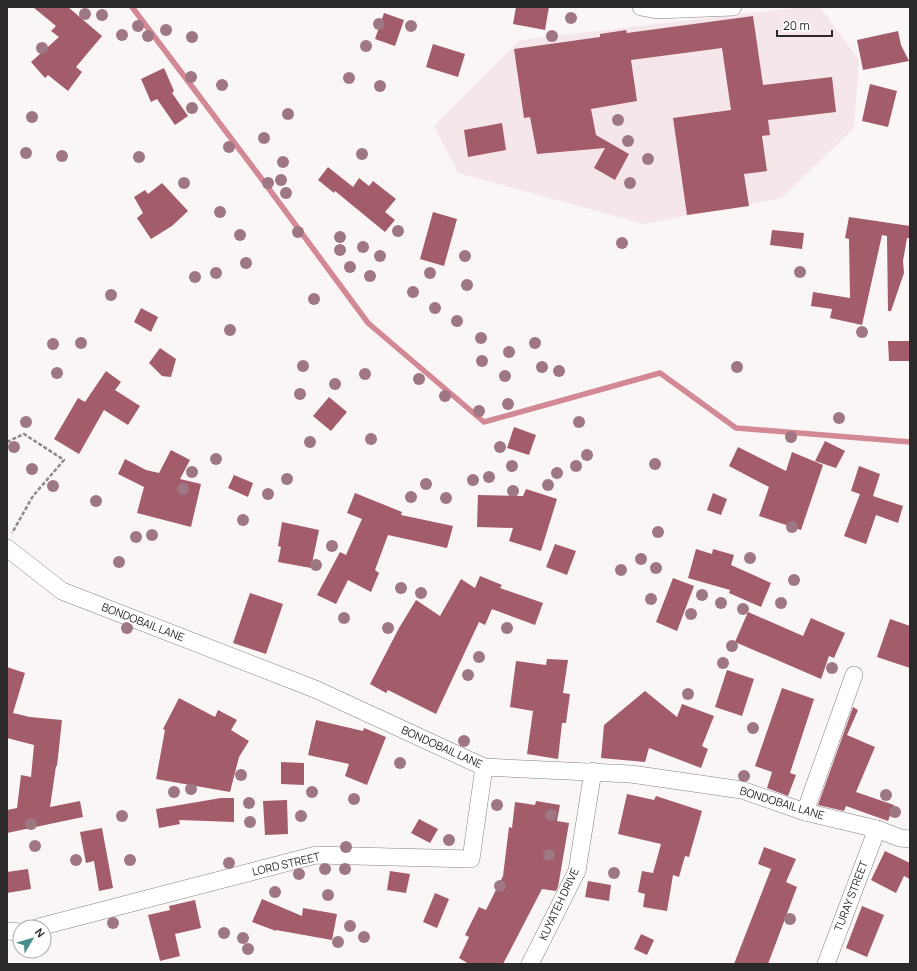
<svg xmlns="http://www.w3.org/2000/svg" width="917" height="971" font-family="Manrope,sans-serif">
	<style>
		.built { fill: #f5e7e9 }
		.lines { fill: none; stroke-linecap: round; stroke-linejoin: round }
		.stream { stroke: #d38895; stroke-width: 5.5 }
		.building { fill: #a35c69 }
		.minor-casing { stroke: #858181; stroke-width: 18 }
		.path { stroke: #8d898a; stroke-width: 2.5; stroke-dasharray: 4 2; stroke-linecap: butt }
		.minor { stroke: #fff; stroke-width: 17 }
		.tree { fill: #9f7782 }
		.labels { text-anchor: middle; stroke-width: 4; stroke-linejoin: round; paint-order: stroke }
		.street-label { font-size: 11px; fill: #2b292a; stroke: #fff }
	</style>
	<rect width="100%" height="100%" fill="#fbf6f6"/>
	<polygon class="built" points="803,7 820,7 859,60 854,128 782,198 644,224 458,173 434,126 520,40"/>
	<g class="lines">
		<polyline class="stream" points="132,7 258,174 368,323 484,422 660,373 736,428 910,442"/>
	</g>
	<g class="building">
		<polygon points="33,7 68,7 102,36 76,67 82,72 68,91 48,75 45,78 31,62 59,37 51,31 56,26"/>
		<polygon points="516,7 549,7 545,30 513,24"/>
		<polygon points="384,13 404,20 395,46 375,39"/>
		<polygon points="753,16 763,85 832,77 836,112 768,120 770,135 762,136 767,171 744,174 749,206 687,215 673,118 731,110 722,48 631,60 637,101 591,109 596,135 629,154 615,180 594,168 605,148 537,154 530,117 524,118 514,49 600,37 600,34 626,30 627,33"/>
		<polygon points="898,31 901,45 909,61 863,70 857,40"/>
		<polygon points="433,44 465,54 458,77 426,67"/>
		<polygon points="164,68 174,91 172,93 188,116 175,125 157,99 151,102 141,79"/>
		<polygon points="870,84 897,91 888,127 862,121"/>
		<polygon points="502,123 506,150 468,157 464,130"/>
		<polygon points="328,167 353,187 359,178 369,186 373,181 396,199 385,212 395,220 385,232 335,191 334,193 318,180"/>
		<polygon points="162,183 188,211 172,226 151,239 137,218 143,213 134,197 145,190 148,194"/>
		<polygon points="433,212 457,219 444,266 420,259"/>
		<polygon points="849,217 910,226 910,238 907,238 903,261 904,273 891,311 888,311 887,236 882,235 862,325 830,318 832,309 811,306 813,292 850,298 849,239 845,238"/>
		<polygon points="772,230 804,233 802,249 770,245"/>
		<polygon points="141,308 158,317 151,332 134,322"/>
		<polygon points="888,341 910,341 910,361 889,361"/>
		<polygon points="160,348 176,359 171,377 162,376 149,363"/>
		<polygon points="106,371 121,382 115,390 140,406 128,425 104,410 79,454 54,439 78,398 85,402"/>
		<polygon points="329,397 347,412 331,431 313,416"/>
		<polygon points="514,427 536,435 529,455 507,448"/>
		<polygon points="825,441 845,451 836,468 815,461"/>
		<polygon points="738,447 786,471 792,452 823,465 801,530 759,516 769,487 729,466"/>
		<polygon points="171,450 190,460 180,479 201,484 191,527 137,513 144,487 118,474 125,459 146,470 159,473"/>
		<polygon points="859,466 880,474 873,496 903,506 898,523 876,515 866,544 844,536 860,494 851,491"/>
		<polygon points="234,475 253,483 248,497 228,488"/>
		<polygon points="526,489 557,499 541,551 509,541 513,528 477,527 478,495 523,496"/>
		<polygon points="355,493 402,512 401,515 453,526 447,548 388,535 375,570 379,573 371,592 348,580 336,604 317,595 340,552 346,555 362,519 347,513"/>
		<polygon points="713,493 727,499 721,515 707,510"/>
		<polygon points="282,522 319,530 311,568 278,562 281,547 278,546"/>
		<polygon points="555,544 576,551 567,575 546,567"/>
		<polygon points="696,549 712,554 713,549 734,555 731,565 771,583 761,607 729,593 730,590 688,578"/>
		<polygon points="480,576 502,585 500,588 543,603 535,625 492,609 485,625 479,622 436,714 388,690 386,693 370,684 399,628 416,600 440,616 461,579 475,588"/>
		<polygon points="673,578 694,586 677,631 656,622"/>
		<polygon points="250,593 283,604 266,654 233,643"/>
		<polygon points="748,612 803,636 811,618 845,633 834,658 829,656 821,679 735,642"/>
		<polygon points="890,619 910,626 910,668 877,657"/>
		<polygon points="547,659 568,660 563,693 570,694 566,723 562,723 558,759 527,754 533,711 510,707 516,661 546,665"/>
		<polygon points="7,667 25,673 13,713 30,717 62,720 57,766 56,766 50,807 80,801 83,817 7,833 7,810 17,808 21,775 31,777 34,745 7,738"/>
		<polygon points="727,670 754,679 742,716 715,707"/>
		<polygon points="782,688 814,699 790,773 796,775 788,796 767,788 772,772 755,766"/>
		<polygon points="645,691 677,717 682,704 714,716 702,746 708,749 701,768 649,748 645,762 601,758 604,725"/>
		<polygon points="179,698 215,717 218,710 237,720 231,730 249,741 239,757 230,792 156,779 165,730 163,729"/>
		<polygon points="853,707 858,710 847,735 875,747 856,792 894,805 888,821 846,806 844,811 818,805"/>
		<polygon points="316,720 363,731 364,728 386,737 367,785 345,776 349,764 308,755"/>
		<polygon points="281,762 304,763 304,785 281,784"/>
		<polygon points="627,794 654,800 656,796 702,811 689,857 685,856 679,877 673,875 667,911 643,907 645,894 638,892 642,871 653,873 661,844 618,834"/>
		<polygon points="221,798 234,798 234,822 179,820 180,824 159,828 156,809"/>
		<polygon points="287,800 288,834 265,835 263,801"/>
		<polygon points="536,801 560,805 557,821 569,823 558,887 556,891 542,889 503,964 469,964 459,958 469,937 465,935 479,907 486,910 503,876 509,827 512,828 515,802 535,805"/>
		<polygon points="419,819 438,829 430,843 411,833"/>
		<polygon points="102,828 113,888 99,891 94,861 86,863 80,832"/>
		<polygon points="764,847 796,859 786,882 797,887 768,964 734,964 771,869 758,864"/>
		<polygon points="885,851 910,863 910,879 904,876 896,893 871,880"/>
		<polygon points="28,869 31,889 7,893 7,872"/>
		<polygon points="390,871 410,874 406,893 387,890"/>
		<polygon points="588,881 611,885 609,901 585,897"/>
		<polygon points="435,893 449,899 437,928 423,922"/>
		<polygon points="262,899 302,916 303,908 337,914 332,940 276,930 276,931 252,922"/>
		<polygon points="195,900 201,928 175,934 180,956 160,961 148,915 170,910 169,906"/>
		<polygon points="862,906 884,915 867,957 846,948"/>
		<polygon points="641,934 654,940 647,955 634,949"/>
	</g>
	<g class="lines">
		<g class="minor-casing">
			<g id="minor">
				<polyline points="641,7 657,10 733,7"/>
				<polyline points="7,548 62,591 315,689 484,767 631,774 742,790 805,812 877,829 900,838 910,839"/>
				<polyline points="805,812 854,675"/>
				<polyline points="39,927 316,855 471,859 484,767"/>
				<polyline points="7,931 20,932"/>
				<polyline points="530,964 577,871 593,771"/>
				<polyline points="826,964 877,829"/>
			</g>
		</g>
		<polyline class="path" points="7,442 24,434 64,460 33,496 12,533"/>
		<use href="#minor" class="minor"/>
	</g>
	<g class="tree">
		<circle cx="85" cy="14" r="6"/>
		<circle cx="102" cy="15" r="6"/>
		<circle cx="571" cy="18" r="6"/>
		<circle cx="379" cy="24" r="6"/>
		<circle cx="138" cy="26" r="6"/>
		<circle cx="411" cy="26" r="6"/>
		<circle cx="166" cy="30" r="6"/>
		<circle cx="122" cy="35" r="6"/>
		<circle cx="148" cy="36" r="6"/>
		<circle cx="552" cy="36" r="6"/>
		<circle cx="192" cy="37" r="6"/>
		<circle cx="366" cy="46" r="6"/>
		<circle cx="42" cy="48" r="6"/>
		<circle cx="191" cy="77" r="6"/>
		<circle cx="349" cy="78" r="6"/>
		<circle cx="222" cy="85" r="6"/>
		<circle cx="380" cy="86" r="6"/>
		<circle cx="192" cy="108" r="6"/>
		<circle cx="288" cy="114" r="6"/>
		<circle cx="32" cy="117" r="6"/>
		<circle cx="618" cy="120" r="6"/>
		<circle cx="264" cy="138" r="6"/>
		<circle cx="628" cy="141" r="6"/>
		<circle cx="229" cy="147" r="6"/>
		<circle cx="26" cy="153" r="6"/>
		<circle cx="362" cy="154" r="6"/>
		<circle cx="62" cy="156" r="6"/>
		<circle cx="139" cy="157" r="6"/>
		<circle cx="648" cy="159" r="6"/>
		<circle cx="283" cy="162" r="6"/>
		<circle cx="281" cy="180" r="6"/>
		<circle cx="184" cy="183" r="6"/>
		<circle cx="268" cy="183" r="6"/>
		<circle cx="630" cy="183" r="6"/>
		<circle cx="286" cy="193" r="6"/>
		<circle cx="220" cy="212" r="6"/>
		<circle cx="398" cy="231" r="6"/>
		<circle cx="298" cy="232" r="6"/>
		<circle cx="240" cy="235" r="6"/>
		<circle cx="340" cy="237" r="6"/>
		<circle cx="622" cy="243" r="6"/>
		<circle cx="363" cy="247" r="6"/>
		<circle cx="340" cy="250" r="6"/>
		<circle cx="380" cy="256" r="6"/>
		<circle cx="465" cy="256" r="6"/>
		<circle cx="246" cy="263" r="6"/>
		<circle cx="350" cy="267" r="6"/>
		<circle cx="800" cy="272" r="6"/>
		<circle cx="216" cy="273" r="6"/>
		<circle cx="430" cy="273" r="6"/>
		<circle cx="370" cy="276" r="6"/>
		<circle cx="195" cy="277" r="6"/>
		<circle cx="467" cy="285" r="6"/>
		<circle cx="413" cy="292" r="6"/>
		<circle cx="111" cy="295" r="6"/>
		<circle cx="314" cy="299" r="6"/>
		<circle cx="435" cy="308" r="6"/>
		<circle cx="457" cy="321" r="6"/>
		<circle cx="230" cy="330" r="6"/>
		<circle cx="862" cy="332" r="6"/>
		<circle cx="481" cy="338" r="6"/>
		<circle cx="81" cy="343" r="6"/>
		<circle cx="535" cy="343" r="6"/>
		<circle cx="53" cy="344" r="6"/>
		<circle cx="509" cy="352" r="6"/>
		<circle cx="482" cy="361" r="6"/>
		<circle cx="303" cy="366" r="6"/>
		<circle cx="542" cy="367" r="6"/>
		<circle cx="737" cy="367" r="6"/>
		<circle cx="559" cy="371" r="6"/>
		<circle cx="57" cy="373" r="6"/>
		<circle cx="365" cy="374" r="6"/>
		<circle cx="505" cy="376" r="6"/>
		<circle cx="419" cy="379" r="6"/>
		<circle cx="335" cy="384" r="6"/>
		<circle cx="300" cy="394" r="6"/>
		<circle cx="445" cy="396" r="6"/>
		<circle cx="508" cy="404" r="6"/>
		<circle cx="479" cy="411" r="6"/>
		<circle cx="839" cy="418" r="6"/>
		<circle cx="26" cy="422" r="6"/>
		<circle cx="579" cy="422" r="6"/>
		<circle cx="791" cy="437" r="6"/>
		<circle cx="371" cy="439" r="6"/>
		<circle cx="310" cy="442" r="6"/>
		<circle cx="14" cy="447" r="6"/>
		<circle cx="500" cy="447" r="6"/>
		<circle cx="587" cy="455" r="6"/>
		<circle cx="216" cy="459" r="6"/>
		<circle cx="655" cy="464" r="6"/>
		<circle cx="512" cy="466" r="6"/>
		<circle cx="576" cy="466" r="6"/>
		<circle cx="32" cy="469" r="6"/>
		<circle cx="192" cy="472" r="6"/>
		<circle cx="557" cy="473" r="6"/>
		<circle cx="489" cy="477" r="6"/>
		<circle cx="287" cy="479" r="6"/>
		<circle cx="473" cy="480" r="6"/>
		<circle cx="426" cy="484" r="6"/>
		<circle cx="548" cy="485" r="6"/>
		<circle cx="53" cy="486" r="6"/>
		<circle cx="183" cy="489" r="6"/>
		<circle cx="513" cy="491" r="6"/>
		<circle cx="268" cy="494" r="6"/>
		<circle cx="411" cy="497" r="6"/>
		<circle cx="446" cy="498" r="6"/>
		<circle cx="96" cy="501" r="6"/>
		<circle cx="243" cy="520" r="6"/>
		<circle cx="792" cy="527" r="6"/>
		<circle cx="658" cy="532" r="6"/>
		<circle cx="152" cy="535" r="6"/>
		<circle cx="136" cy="537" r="6"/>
		<circle cx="332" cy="546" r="6"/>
		<circle cx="750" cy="558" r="6"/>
		<circle cx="641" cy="559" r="6"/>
		<circle cx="119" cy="562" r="6"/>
		<circle cx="316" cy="565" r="6"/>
		<circle cx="656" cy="568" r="6"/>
		<circle cx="621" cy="570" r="6"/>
		<circle cx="794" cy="580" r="6"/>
		<circle cx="401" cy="588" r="6"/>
		<circle cx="421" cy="593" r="6"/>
		<circle cx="702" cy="595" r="6"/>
		<circle cx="651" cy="599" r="6"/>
		<circle cx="721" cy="603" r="6"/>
		<circle cx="781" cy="603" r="6"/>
		<circle cx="743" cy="609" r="6"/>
		<circle cx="691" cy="614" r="6"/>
		<circle cx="344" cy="618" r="6"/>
		<circle cx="127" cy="628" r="6"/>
		<circle cx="388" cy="628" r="6"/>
		<circle cx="507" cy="628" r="6"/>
		<circle cx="732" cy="646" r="6"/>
		<circle cx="479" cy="657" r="6"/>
		<circle cx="723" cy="663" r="6"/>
		<circle cx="832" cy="668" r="6"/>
		<circle cx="468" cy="675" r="6"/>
		<circle cx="688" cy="694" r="6"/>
		<circle cx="753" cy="728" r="6"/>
		<circle cx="464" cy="741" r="6"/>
		<circle cx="400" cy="763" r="6"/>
		<circle cx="241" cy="775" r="6"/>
		<circle cx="744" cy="776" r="6"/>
		<circle cx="191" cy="789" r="6"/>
		<circle cx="174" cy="792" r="6"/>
		<circle cx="312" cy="792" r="6"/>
		<circle cx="886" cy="795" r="6"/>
		<circle cx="354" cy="799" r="6"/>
		<circle cx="249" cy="803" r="6"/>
		<circle cx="497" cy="805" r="6"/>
		<circle cx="895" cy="812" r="6"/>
		<circle cx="551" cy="815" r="6"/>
		<circle cx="122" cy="816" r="6"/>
		<circle cx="301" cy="816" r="6"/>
		<circle cx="250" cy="822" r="6"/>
		<circle cx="31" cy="824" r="6"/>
		<circle cx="449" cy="840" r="6"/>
		<circle cx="35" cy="846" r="6"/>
		<circle cx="346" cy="847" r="6"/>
		<circle cx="549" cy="855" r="6"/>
		<circle cx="76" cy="860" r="6"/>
		<circle cx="130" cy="860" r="6"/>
		<circle cx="229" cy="863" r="6"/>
		<circle cx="325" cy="869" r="6"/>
		<circle cx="345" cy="869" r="6"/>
		<circle cx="614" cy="873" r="6"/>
		<circle cx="299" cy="874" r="6"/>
		<circle cx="500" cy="886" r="6"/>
		<circle cx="275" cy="892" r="6"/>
		<circle cx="328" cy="895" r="6"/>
		<circle cx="790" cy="919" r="6"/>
		<circle cx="113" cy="923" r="6"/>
		<circle cx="350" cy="926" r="6"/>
		<circle cx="224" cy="933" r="6"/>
		<circle cx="364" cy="937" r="6"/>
		<circle cx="243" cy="938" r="6"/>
		<circle cx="338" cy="942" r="6"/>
		<circle cx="248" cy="949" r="6"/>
	</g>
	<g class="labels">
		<g class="street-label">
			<text transform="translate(143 622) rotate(21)" y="4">BONDOBAIL LANE</text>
			<text transform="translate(442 747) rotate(24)" y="4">BONDOBAIL LANE</text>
			<text transform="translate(782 803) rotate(17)" y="4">BONDOBAIL LANE</text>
			<text transform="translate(286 864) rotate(-13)" y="4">LORD STREET</text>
			<text transform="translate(851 896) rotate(-69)" y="4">TURAY STREET</text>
			<text transform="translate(559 904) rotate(-65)" y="4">KUYATEH DRIVE</text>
		</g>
	</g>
	<rect width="917" height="971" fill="none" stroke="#2b292a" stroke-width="16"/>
	<g transform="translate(32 939) rotate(52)"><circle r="19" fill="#ffffff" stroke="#aaa9aa"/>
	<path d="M0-3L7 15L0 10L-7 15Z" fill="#478d88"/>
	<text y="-6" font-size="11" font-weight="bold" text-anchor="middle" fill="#2b292a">N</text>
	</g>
	<path d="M777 30v6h55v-6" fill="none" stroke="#2b292a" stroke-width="2"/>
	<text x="783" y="30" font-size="12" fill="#2b292a" stroke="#ffffff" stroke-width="3" paint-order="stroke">20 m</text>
</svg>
